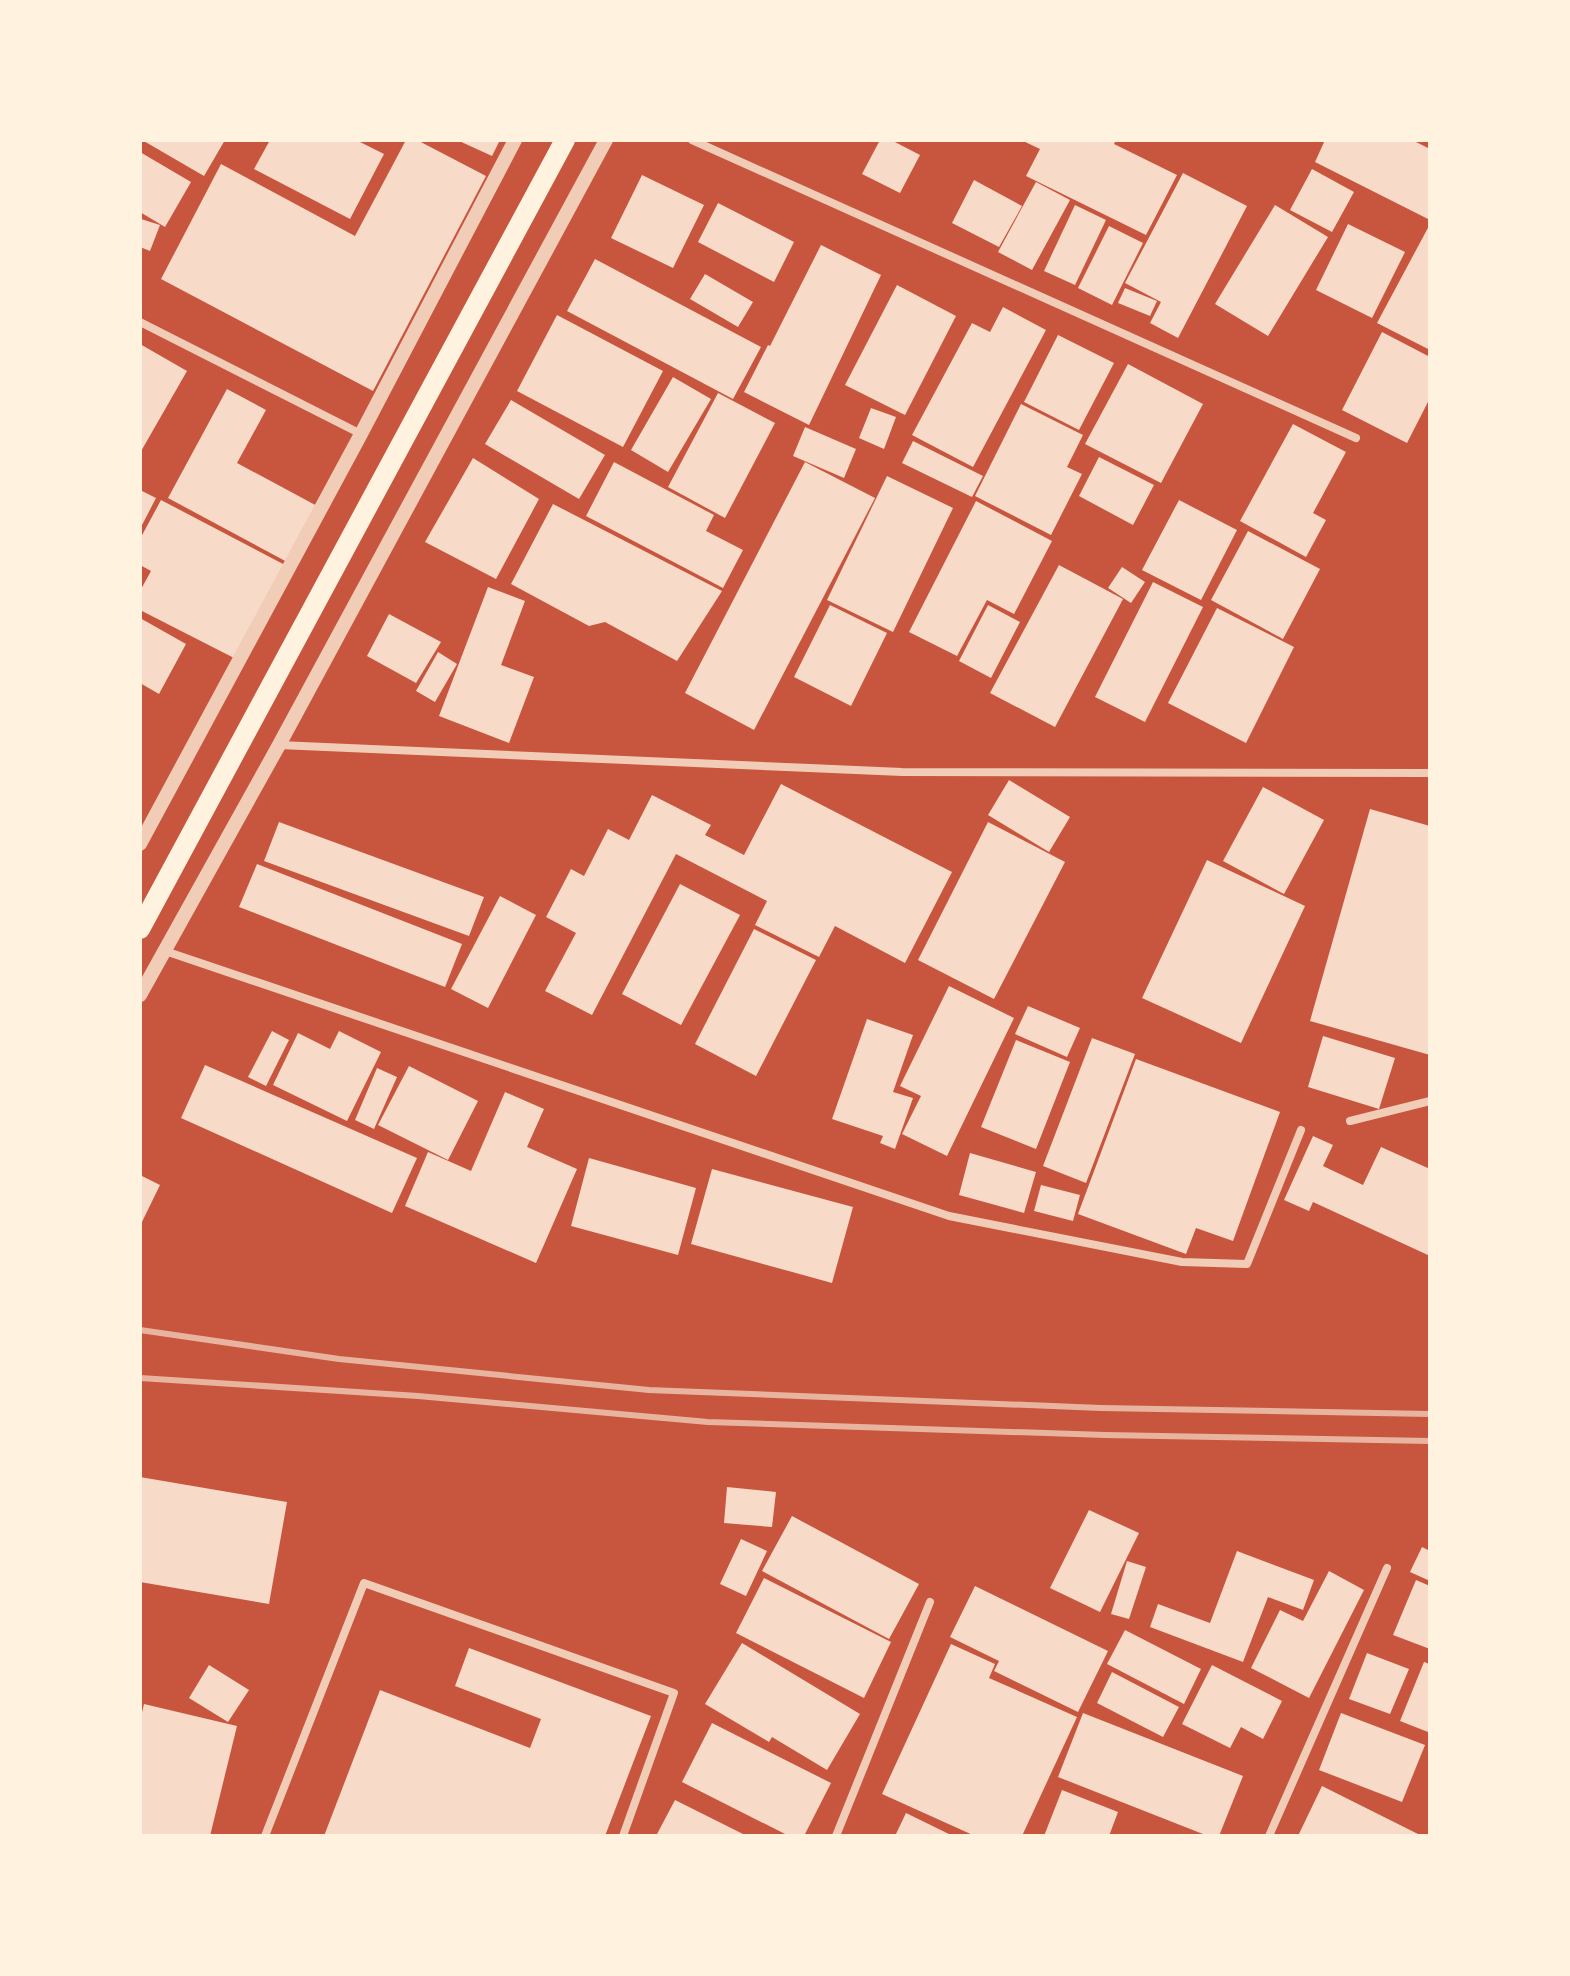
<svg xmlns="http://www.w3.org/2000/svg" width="1570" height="1976" font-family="Roboto,sans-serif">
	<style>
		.building { fill: #f7dbc8 }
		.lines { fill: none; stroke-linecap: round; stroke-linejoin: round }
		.minor { stroke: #f1ccb7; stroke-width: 8 }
		.tertiary { stroke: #f1ccb7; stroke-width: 14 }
		.primary { stroke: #fff3e0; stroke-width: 20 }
		.rail { stroke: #e9b49f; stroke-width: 6 }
	</style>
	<rect width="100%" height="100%" fill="#c8553d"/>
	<g class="building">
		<polygon points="142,140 225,140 204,176"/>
		<polygon points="270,140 356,140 384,154 350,219 254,169"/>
		<polygon points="406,140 417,140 486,176 373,391 161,279 221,164 355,236"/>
		<polygon points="457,140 500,140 492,156"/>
		<polygon points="880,140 891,140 920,155 900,193 862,174"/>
		<polygon points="1021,140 1116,140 1114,144 1177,175 1146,235 1026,176 1040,149"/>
		<polygon points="1325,140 1412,140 1430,149 1430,220 1315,162"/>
		<polygon points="140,152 191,182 165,227 140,212"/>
		<polygon points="1312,169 1354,192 1332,232 1290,210"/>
		<polygon points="1183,173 1247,206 1178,338 1150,323 1161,302 1125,283"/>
		<polygon points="642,175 704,205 673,268 611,238"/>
		<polygon points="974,180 1022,206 999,247 952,223"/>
		<polygon points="1036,182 1070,200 1032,270 998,252"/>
		<polygon points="718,203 794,242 774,282 698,242"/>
		<polygon points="1075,205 1106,220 1075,285 1044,271"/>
		<polygon points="1275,205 1328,237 1268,336 1215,304"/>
		<polygon points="141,219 160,225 150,251 140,247"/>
		<polygon points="1348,224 1405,252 1372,318 1316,290"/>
		<polygon points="1430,224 1430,350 1377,323"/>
		<polygon points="1109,226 1143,243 1112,305 1078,288"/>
		<polygon points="821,245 881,275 809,425 744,392 768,345 770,346"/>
		<polygon points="595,259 761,347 733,399 567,311"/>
		<polygon points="705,274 753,302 738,327 690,299"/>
		<polygon points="897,285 956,316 905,415 845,385"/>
		<polygon points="1125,288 1157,301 1150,316 1118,303"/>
		<polygon points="1003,307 1046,330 973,467 912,435 972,323 990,332"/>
		<polygon points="557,315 663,371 623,447 517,391"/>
		<polygon points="1382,332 1430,357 1430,398 1407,443 1342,410"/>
		<polygon points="1058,335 1114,363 1079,430 1024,402"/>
		<polygon points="140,344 187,371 140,453"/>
		<polygon points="1128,364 1203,404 1161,483 1085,444"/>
		<polygon points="673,377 711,399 668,472 631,450"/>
		<polygon points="227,389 266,410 237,463 319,507 289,563 168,498"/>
		<polygon points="718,393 775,423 725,518 668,487"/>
		<polygon points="511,400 605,455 579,499 485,444"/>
		<polygon points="1021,404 1083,435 1067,467 1082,474 1051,535 975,496"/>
		<polygon points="871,408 896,417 884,449 859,438"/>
		<polygon points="1293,424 1346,452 1313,513 1326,520 1306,557 1240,521"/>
		<polygon points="805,427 856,449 844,478 793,456"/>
		<polygon points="913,441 983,476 972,497 902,463"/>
		<polygon points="1099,457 1154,485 1133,525 1079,496"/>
		<polygon points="473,458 539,499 496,579 425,542"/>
		<polygon points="614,462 714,515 706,531 743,550 723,588 586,516"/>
		<polygon points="805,462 875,498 754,730 685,693"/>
		<polygon points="887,476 953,508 893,632 827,600"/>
		<polygon points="140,490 156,498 140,529"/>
		<polygon points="161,500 285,565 236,659 140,610 140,591 151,571 140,565 140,539"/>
		<polygon points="1179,500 1237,530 1201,600 1142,570"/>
		<polygon points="976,501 1052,541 1014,614 987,600 957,656 909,632"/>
		<polygon points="553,504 722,591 677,661 605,622 589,626 511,584"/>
		<polygon points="1248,531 1320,569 1283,639 1211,600"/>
		<polygon points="1059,565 1123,599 1055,727 990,693"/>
		<polygon points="1122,567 1145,582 1131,603 1108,588"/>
		<polygon points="1153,582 1203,607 1145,722 1095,697"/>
		<polygon points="488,587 525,601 501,665 534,677 509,743 439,716"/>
		<polygon points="830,605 887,633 851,706 794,677"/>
		<polygon points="988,605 1020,622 991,678 959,661"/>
		<polygon points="1217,608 1294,647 1246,743 1168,703"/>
		<polygon points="389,614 441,642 416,683 367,656"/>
		<polygon points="140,618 186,644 159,694 140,683"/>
		<polygon points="438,652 457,664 435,702 416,691"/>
		<polygon points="1009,780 1070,817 1049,852 988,815"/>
		<polygon points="781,784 952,872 905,963 835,926 819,957 755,925 767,901 676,854 592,1015 545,991 576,933 546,917 571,869 584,876 608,829 629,840 652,795 711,825 705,835 744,855"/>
		<polygon points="1263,787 1324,820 1284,894 1223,861"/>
		<polygon points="1370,809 1430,826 1430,1055 1310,1021"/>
		<polygon points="279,822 484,897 469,936 264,861"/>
		<polygon points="988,822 1065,862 994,999 918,960"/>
		<polygon points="1207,860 1305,906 1241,1043 1142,998"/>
		<polygon points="257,864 462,944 445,987 239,907"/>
		<polygon points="680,884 740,915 681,1025 622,994"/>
		<polygon points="500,896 536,915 488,1008 451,989"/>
		<polygon points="754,929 816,960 756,1076 695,1044"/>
		<polygon points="949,986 1014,1018 947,1156 902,1134 921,1096 900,1086"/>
		<polygon points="1028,1006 1080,1028 1067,1057 1015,1034"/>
		<polygon points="867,1019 913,1035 893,1092 913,1098 895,1149 880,1143 883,1136 832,1119"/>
		<polygon points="272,1031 289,1040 266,1086 248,1077"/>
		<polygon points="339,1031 381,1052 347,1121 273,1085 298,1033 330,1049"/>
		<polygon points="1323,1036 1395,1058 1379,1109 1308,1087"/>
		<polygon points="1092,1038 1135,1054 1086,1183 1043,1166"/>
		<polygon points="1016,1040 1070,1062 1036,1149 981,1127"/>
		<polygon points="1136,1059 1280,1112 1233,1241 1196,1228 1186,1254 1078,1214"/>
		<polygon points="205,1065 417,1158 392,1213 181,1118"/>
		<polygon points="409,1066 478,1101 448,1160 378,1125"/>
		<polygon points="377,1068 397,1077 374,1129 355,1120"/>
		<polygon points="505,1092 544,1109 527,1147 577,1169 536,1263 405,1206 428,1152 471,1171"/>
		<polygon points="1313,1136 1333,1145 1323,1166 1363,1185 1381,1147 1430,1169 1430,1256 1313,1202 1309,1211 1284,1200"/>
		<polygon points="970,1153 1036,1172 1024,1213 959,1195"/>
		<polygon points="589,1158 696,1188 678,1255 571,1226"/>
		<polygon points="712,1169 853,1207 832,1283 691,1244"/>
		<polygon points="140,1175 160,1185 140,1226"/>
		<polygon points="1041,1185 1080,1195 1073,1221 1034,1211"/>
		<polygon points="140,1477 287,1502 269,1604 140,1582"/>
		<polygon points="727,1487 776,1492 772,1527 724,1523"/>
		<polygon points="1089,1510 1139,1533 1100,1612 1050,1588"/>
		<polygon points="792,1516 919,1584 889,1639 762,1571"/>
		<polygon points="741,1539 767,1551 746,1596 720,1584"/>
		<polygon points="1422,1547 1430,1551 1430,1581 1410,1572"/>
		<polygon points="1237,1551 1314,1580 1303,1610 1268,1597 1243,1662 1150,1627 1158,1604 1210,1623"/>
		<polygon points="1127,1561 1146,1567 1129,1619 1111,1614"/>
		<polygon points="1329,1571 1364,1590 1309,1698 1251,1668 1280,1610 1303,1621"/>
		<polygon points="764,1578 891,1642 864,1698 736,1633"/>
		<polygon points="1416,1580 1430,1586 1430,1649 1393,1635"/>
		<polygon points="975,1586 1108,1651 1078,1712 994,1671 999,1661 950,1637"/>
		<polygon points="1125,1630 1201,1669 1184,1704 1107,1664"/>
		<polygon points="742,1643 860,1714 827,1770 772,1737 769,1742 705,1704"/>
		<polygon points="951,1644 995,1664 989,1678 1077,1717 1022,1836 975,1836 882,1794"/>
		<polygon points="469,1648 651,1716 605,1836 324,1836 380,1690 530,1748 541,1719 455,1686"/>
		<polygon points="1367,1653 1409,1669 1390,1714 1349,1699"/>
		<polygon points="1424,1662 1430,1664 1428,1732 1400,1721"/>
		<polygon points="209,1665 249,1690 228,1722 189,1698"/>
		<polygon points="1212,1665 1282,1701 1263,1739 1241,1727 1230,1748 1182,1724"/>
		<polygon points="1112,1672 1179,1707 1163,1737 1097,1703"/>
		<polygon points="144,1704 237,1726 210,1836 150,1836 140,1834 140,1721"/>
		<polygon points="1083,1713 1243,1776 1219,1836 1208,1836 1058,1777"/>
		<polygon points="1341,1713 1425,1745 1402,1802 1319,1770"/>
		<polygon points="712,1723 831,1783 804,1836 789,1836 682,1782"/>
		<polygon points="1322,1786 1422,1836 1298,1836"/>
		<polygon points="1062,1790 1118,1812 1109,1836 1044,1836"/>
		<polygon points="675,1800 747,1836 656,1836"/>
		<polygon points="906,1813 953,1836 895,1836"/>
	</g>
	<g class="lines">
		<g class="minor">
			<polyline points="692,140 1356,438"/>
			<polyline points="140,322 361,434"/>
			<polyline points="279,745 902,772 1430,773"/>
			<polyline points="165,951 949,1216 1182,1262 1247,1264 1301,1130"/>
			<polyline points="1350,1121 1430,1101"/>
			<polyline points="265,1836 364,1583 674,1693 623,1836"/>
			<polyline points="836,1836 930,1602"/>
			<polyline points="1269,1836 1387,1568"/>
		</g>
		<g class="tertiary">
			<polyline points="140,844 361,434 515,140"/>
			<polyline points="140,995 279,745 606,140"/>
		</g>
		<polyline class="primary" points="140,929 565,140"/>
		<g class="rail">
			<polyline points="140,1330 339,1359 649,1390 1101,1408 1430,1414"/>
			<polyline points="140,1378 418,1396 708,1422 1105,1435 1430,1441"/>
		</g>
	</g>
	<rect width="1570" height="1976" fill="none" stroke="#fff3e0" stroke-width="284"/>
</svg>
